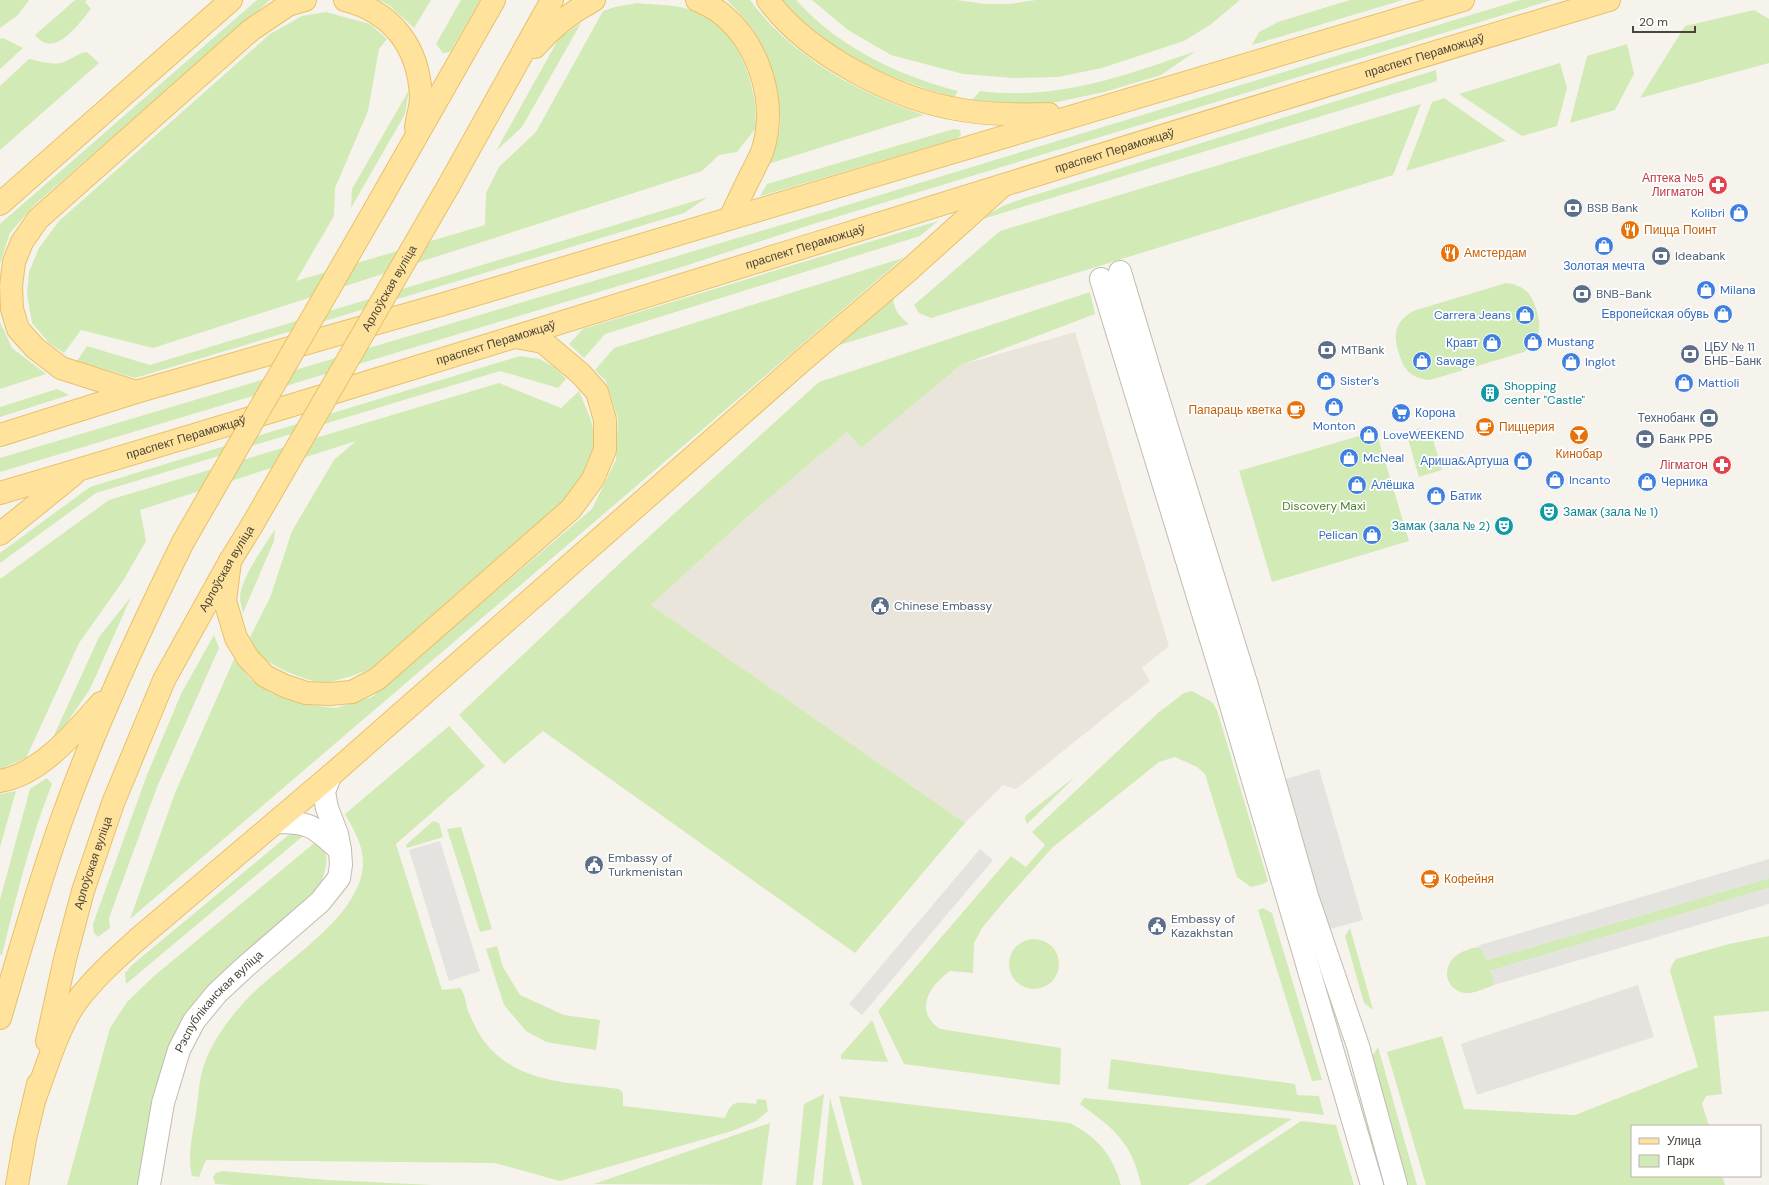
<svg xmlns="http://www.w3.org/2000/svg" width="1769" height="1185" font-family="'DM Sans',sans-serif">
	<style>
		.residential { fill: #eae5da }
		.industrial { fill: #e6e2dd }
		.green { fill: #d2eab5 }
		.parking { fill: #e5e3e0 }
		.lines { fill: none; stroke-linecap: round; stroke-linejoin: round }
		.minor-casing { stroke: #c2bbae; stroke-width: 24 }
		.major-casing { stroke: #e6c16a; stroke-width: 24 }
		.minor { stroke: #fff; stroke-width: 22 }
		.major { stroke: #ffe39c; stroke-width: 22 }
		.major-bridge-casing { stroke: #e6c16a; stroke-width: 24; stroke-linecap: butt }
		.major-bridge { stroke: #ffe39c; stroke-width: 22 }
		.labels { text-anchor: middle; stroke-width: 3.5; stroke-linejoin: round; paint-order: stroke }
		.street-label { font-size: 12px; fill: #4b4439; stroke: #fff }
		.health-label { font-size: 12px; fill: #be3a42; stroke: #fff; text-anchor: end }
		.service-label { font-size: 12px; fill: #4e5e75; stroke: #fff; text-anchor: start }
		.shop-label { font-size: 12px; fill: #366cbe; stroke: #fff; text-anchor: start }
		.food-label { font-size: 12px; fill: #c56008; stroke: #fff; text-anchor: start }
		.culture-label { font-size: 12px; fill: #0d838f; stroke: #fff; text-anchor: start }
		.park-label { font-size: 12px; fill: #4a7f2a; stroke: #fff }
	</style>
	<rect width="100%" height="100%" fill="#f6f3ec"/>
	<polygon class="residential" points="1075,332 1169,646 1142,668 1150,681 1016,789 1003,785 965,823 651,605 747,517 847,432 861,448 961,365"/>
	<polygon class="industrial" points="1638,985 1654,1037 1477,1095 1461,1044"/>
	<g class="green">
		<polygon points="0,0 29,0 18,15 0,28"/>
		<path d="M 75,0 L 87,0 L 85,2 L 91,9 C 78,24 55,60 35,35 Z"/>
		<polygon points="257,0 270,0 33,206 10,233 0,264 0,224"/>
		<polygon points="379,0 431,0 414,28 389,5"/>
		<polygon points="461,0 480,0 450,52 443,53 436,44"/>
		<path d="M 727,0 L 750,0 C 792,57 858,93 924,115 L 768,164 C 775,148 782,131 780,114 C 779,97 768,55 759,40 C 751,25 739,12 727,0 Z"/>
		<path d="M 780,0 L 796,0 C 805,9 813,18 823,26 C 863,58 908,78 958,91 L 954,97 C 884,78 832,53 780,0 Z"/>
		<polygon points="812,0 956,0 986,4 1009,4 1036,0 1240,0 1210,25 1184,41 1102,68 1058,77 1014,78 963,74 891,55 848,30"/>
		<polygon points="1350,0 1403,0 1252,45 1259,32 1278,22"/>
		<polygon points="1520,0 1552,0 810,225 688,265 0,472 0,458 808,217"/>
		<path d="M 637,3 C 653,5 672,4 688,9 C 728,21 747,59 754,97 C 756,107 755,118 756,128 L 737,152 L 719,155 L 702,171 L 153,348 L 81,330 L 64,353 L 49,343 L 32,323 L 27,294 L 29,272 L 39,248 L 59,221 L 270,34 L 302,16 L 326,12 L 370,24 L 387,39 L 379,49 L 368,111 L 335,188 L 334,216 L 296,281 L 485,225 L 486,193 L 499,167 L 536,132 L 603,11 L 615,7 Z"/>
		<polygon points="1754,10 1769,19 1769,63 1640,98 1685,26"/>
		<polygon points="581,23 522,127 496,151 559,38"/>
		<polygon points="3,38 23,48 0,69 0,39"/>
		<polygon points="1627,44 1634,74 1615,110 1570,123 1587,56"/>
		<path d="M 1196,51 L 1161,75 L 1104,92 L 1057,102 L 1030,105 L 972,100 L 980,91 C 1057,101 1124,76 1196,51 Z"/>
		<path d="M 87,52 L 99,63 L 0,150 L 0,86 L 29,59 C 39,61 53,66 64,62 C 72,59 78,53 87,52 Z"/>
		<polygon points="1560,63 1567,88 1557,126 1522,136 1459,94"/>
		<polygon points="1436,70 1437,81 976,221 1003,206 1025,198"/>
		<polygon points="409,90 405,114 351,208 352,189"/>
		<polygon points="1444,98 1506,141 1406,171 1432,102"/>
		<polygon points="1421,104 1393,175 931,318 919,313 914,305 1000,231"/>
		<polygon points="954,129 960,130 961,135 956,139 760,196 767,184"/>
		<polygon points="708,197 684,213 135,378 77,361 87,346 150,365"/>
		<polygon points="938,221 920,236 605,334 584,358 569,344 583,329"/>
		<polygon points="903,258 130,919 175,793 234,659 250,679 271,693 301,704 336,708 372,697 592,509 616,460 618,419 606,381 595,370 614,348"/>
		<path d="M 1506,283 C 1525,285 1532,294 1537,312 C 1542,329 1539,342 1524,352 L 1430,380 C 1412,379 1404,370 1399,354 C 1393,334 1394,323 1413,311 Z"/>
		<polygon points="1090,292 1095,314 961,365 861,448 847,432 747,517 651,605 965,823 855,953 543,731 504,764 459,715 620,563 819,382"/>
		<path d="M 893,298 C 894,310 899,316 909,324 L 836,346 Z"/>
		<polygon points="0,322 12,348 46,374 0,389"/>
		<polygon points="520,356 540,359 555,368 566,379 558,388 500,371 96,493 0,563 0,553 90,487"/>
		<path d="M 499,383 L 561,408 L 579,391 L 591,420 L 596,445 L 580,484 L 556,509 L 375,667 C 360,673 345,679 328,682 C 311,684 274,668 261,656 C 256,651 253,643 250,637 L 270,598 L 292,531 L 334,460 L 356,441 L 140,510 L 146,541 L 123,581 L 79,643 L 26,758 L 0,769 L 0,579 L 109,500 Z"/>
		<polygon points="57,389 69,395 0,417 0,407"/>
		<polygon points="1420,428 1423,439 1432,436 1442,470 1419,477 1406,432"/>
		<polygon points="1376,431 1409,541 1272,582 1239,471"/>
		<path d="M 275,529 L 274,541 L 243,613 C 242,608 240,602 240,597 C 241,578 265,545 275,529 Z"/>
		<polygon points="131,597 90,689 68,721 51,742 99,637"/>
		<polygon points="214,635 219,648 157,787 109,918 110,928 98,937 94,933 93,924 147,775 181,694"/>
		<path d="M 1192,691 L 1212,702 L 1217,710 L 1268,881 L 1263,884 L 1251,887 L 1237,877 L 1205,774 L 1197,767 L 1175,757 L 1159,762 L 1053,847 L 1002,904 L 982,928 L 974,943 L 973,973 L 950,971 C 930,985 913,1011 940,1029 L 1061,1048 L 1060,1085 L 904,1064 L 878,1011 L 1011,856 L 1026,867 L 1045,845 L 1032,832 L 1158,713 L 1184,693 Z"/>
		<path d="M 449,726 L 485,766 L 396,844 L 442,990 L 460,988 C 465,994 466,1003 468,1011 C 472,1020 478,1033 484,1041 C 518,1085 569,1082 619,1089 L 623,1093 L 623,1106 L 725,1118 C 732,1099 737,1102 756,1104 L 757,1099 L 766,1100 L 768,1111 L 756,1121 L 732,1131 L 560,1181 L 495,1163 L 206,1160 L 199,1177 L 192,1176 C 187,1155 193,1133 196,1113 C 198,1099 199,1084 202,1071 C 208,1049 224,1025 239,1008 C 272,967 363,920 363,862 C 363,845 353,828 345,814 Z"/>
		<polygon points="1076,776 1027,824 1025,819 1026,815"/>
		<path d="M 47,778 L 52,784 C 30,839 16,897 2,955 L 0,955 L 0,900 L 30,789 Z"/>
		<polygon points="16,791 0,847 0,794"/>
		<polygon points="433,821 439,823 443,837 407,848 406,845"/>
		<polygon points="461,827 492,929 480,932 447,829"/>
		<polygon points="309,831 126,984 125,973 132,965 291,833"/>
		<path d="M 318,840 C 331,857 327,866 320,885 L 231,974 L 194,1025 L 152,1185 L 67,1185 L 110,1028 L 127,1002 L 154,976 Z"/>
		<path d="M 1769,878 L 1769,888 L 1490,971 L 1493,976 L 1494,985 C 1486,988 1478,992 1470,993 C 1442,994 1438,959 1467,950 C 1472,948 1476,946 1481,948 L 1487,960 Z"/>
		<polygon points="1263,908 1272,913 1322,1080 1312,1081 1258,910"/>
		<polygon points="1350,928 1373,1010 1364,1003 1345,936"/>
		<polygon points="1769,936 1769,1011 1714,1016 1722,1094 1706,1096 1702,1104 1709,1126 1632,1126 1632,1176 1722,1176 1725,1185 1426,1185 1387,1052 1442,1036 1464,1109 1575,1115 1698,1067 1670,971 1672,965 1676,959 1729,944"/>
		<circle cx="1034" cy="964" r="25"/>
		<polygon points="497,946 503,967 520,995 564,1015 600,1020 596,1050 546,1042 526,1031 504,1005 486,949"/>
		<polygon points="872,1020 888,1062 841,1059 841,1055"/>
		<polygon points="1378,1047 1417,1185 1408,1185 1372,1057"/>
		<polygon points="1111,1059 1295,1084 1297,1095 1319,1096 1324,1115 1108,1089"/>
		<polygon points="824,1094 813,1185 796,1185 804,1104"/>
		<path d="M 839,1096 L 1070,1123 C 1099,1139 1111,1153 1121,1185 L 862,1185 Z"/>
		<polygon points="830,1098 854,1185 822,1185"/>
		<path d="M 1084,1098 L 1292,1119 L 1188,1185 L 1141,1185 C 1132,1142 1113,1128 1080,1104 Z"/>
		<polygon points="1301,1121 1336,1125 1354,1185 1205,1185"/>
		<polygon points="770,1123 762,1185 594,1184"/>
		<polygon points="222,1171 328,1180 433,1185 233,1185 215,1184 213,1177 216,1173"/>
	</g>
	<g class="parking">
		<polygon points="1319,769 1363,920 1327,930 1283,780"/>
		<polygon points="440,841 480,971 449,981 409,850"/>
		<polygon points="980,849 993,860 862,1015 849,1004"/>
		<polygon points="1769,859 1769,878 1487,960 1481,948 1477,946"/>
		<polygon points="1769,888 1769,904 1494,985 1493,976 1490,971"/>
	</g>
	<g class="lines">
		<g class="minor-casing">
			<g id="minor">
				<polyline points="1120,272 1153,382 1248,689 1307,896 1358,1046 1396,1185"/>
				<polyline points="1101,279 1228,695 1372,1185"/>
				<path d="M 276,822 C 312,822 314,827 340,850"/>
				<path id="s1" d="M 149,1185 L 163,1103 L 179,1050 L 194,1021 L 217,993 L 245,967 L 320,902 L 339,878 L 341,865 L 340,850 L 337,834 L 327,808 L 324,792 L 330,776"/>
			</g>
		</g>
		<g class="major-casing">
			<g id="major">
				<path d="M 345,0 C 393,12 419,48 421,97 C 421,107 417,118 416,128"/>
				<path d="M 697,0 C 706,4 715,8 723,15 C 760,46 777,103 763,149 C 761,156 756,164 753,171 C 745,186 738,202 730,218"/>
				<path d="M 768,0 C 807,54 896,100 962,110 C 991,115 1020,115 1049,114"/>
				<path d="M 535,47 C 552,27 571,12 594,0"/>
				<polyline points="449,185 552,0"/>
				<polyline points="0,204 231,0"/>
				<polyline points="375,209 494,0"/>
				<polyline points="136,392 61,368 35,348 18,329 12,309 11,286 14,262 22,242 38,219 251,30 288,5 305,0"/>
				<polyline points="0,435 136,392 447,303 1463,0"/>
				<path id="s2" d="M 0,493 C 538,334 1071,160 1609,0"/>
				<polyline points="0,534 73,475"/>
				<polyline points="230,561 225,601 236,638 248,658 265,676 285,686 306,693 329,694 352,692 377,679 571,509 593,479 605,450 605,420 597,392 581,374 543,342 515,337"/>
				<path d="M 0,781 C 41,774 75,732 101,703"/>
				<path d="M 0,1018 C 20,950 39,882 63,816 C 97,722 139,632 183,542"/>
				<path id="s3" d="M 47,1041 L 65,959 L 83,891 L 113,803 L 164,680 L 230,561 L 251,527"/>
				<path d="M 35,1098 C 46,1069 59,1025 77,1001 C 95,977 118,957 139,938 L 330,776 L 802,361 L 909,270 L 1000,188"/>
				<polyline points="17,1185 25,1139 38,1084"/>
			</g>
		</g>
		<use href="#minor" class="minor"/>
		<use href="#major" class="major"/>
		<g class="major-bridge-casing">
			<g id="major-bridge">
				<path id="s4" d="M 251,527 L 449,185"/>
				<polyline points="183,542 375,209"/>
			</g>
		</g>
		<use href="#major-bridge" class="major-bridge"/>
	</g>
	<defs>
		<g id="pharmacy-disc" transform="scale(1)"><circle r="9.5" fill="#e0444e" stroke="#fff"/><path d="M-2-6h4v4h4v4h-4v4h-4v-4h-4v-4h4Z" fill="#fff"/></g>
		<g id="bank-disc" transform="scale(1)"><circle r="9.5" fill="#5c6f8a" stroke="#fff"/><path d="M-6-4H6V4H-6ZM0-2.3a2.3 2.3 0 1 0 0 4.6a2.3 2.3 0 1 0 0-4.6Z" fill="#fff"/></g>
		<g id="shop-disc" transform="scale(1)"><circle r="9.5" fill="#3f7fe0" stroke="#fff"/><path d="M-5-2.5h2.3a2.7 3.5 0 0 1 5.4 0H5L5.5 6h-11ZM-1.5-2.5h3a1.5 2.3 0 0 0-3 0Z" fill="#fff"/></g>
		<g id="restaurant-disc" transform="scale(1)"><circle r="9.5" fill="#e8710a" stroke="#fff"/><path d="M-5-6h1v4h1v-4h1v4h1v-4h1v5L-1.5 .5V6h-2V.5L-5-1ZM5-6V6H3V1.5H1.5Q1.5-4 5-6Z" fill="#fff"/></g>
		<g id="building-disc" transform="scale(1)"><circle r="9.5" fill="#0f9aa8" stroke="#fff"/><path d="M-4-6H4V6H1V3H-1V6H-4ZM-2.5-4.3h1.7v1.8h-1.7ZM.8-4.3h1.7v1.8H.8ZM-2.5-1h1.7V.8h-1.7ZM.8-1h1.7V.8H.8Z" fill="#fff"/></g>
		<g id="cafe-disc" transform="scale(1)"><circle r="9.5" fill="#e8710a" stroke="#fff"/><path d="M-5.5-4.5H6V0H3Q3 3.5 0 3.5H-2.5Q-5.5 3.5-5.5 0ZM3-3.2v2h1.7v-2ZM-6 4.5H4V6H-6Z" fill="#fff"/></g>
		<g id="supermarket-disc" transform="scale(1)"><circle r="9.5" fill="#3f7fe0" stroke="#fff"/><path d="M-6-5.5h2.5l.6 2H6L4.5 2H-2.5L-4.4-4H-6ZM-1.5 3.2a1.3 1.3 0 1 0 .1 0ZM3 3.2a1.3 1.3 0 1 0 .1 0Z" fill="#fff"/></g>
		<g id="bar-disc" transform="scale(1)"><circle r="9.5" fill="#e8710a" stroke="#fff"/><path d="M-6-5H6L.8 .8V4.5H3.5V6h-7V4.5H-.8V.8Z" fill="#fff"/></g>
		<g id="theatre-disc" transform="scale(1)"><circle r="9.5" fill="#0f9aa8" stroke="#fff"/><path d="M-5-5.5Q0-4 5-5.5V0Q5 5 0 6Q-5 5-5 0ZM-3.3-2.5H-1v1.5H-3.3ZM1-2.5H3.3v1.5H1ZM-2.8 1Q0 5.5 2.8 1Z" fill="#fff"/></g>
		<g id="civic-disc" transform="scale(1)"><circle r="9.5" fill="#5c6f8a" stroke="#fff"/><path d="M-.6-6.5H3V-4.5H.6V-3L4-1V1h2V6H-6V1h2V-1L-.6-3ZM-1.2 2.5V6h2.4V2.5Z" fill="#fff"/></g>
	</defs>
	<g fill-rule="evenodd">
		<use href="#pharmacy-disc" x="1718" y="185"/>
		<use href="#bank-disc" x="1573" y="208"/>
		<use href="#shop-disc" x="1739" y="213"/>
		<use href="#restaurant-disc" x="1630" y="230"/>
		<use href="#shop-disc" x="1604" y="246"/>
		<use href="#restaurant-disc" x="1450" y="253"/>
		<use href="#bank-disc" x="1661" y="256"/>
		<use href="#shop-disc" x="1706" y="290"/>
		<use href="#bank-disc" x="1582" y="294"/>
		<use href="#shop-disc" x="1723" y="314"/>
		<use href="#shop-disc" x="1525" y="315"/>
		<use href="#shop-disc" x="1533" y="342"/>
		<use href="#shop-disc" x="1492" y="343"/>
		<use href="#bank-disc" x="1327" y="350"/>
		<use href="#bank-disc" x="1690" y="354"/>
		<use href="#shop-disc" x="1422" y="361"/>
		<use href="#shop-disc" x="1571" y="362"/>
		<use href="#shop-disc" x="1326" y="381"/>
		<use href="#shop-disc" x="1684" y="383"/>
		<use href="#building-disc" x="1490" y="393"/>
		<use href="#shop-disc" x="1334" y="407"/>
		<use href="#cafe-disc" x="1296" y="410"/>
		<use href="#supermarket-disc" x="1401" y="413"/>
		<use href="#bank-disc" x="1709" y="418"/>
		<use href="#cafe-disc" x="1485" y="427"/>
		<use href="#shop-disc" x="1369" y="435"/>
		<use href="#bar-disc" x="1579" y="435"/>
		<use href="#bank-disc" x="1645" y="439"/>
		<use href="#shop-disc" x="1349" y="458"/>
		<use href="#shop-disc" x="1523" y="461"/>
		<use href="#pharmacy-disc" x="1722" y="465"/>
		<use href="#shop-disc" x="1555" y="480"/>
		<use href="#shop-disc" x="1647" y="482"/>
		<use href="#shop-disc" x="1357" y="485"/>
		<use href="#shop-disc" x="1436" y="496"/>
		<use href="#theatre-disc" x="1549" y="512"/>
		<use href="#theatre-disc" x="1504" y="526"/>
		<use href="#shop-disc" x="1372" y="535"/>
		<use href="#civic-disc" x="880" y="606"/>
		<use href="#civic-disc" x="594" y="865"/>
		<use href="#cafe-disc" x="1430" y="879"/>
		<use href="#civic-disc" x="1157" y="926"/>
	</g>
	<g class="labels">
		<g class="street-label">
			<text dy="4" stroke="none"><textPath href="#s2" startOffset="1490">праспект Пераможцаў</textPath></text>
			<text dy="4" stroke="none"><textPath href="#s2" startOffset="1166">праспект Пераможцаў</textPath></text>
			<text dy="4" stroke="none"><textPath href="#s2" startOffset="842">праспект Пераможцаў</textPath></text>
			<text dy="4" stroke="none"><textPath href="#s4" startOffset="276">Арлоўская вуліца</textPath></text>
			<text dy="4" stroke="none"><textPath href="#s2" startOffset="518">праспект Пераможцаў</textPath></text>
			<text dy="4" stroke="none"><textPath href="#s2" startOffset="194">праспект Пераможцаў</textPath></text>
			<text dy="4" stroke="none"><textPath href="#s3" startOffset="508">Арлоўская вуліца</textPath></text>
			<text dy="4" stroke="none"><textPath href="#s3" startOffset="184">Арлоўская вуліца</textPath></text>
			<text dy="4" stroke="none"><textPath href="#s1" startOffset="202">Рэспубліканская вуліца</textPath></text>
		</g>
		<g class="health-label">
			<text x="1704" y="182">Аптека №5<tspan x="1704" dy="14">Лигматон</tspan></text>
			<text x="1708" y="469">Лігматон</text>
		</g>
		<g class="service-label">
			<text x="1587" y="212">BSB Bank</text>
			<text x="1675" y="260">Ideabank</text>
			<text x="1596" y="298">BNB-Bank</text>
			<text x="1704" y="351">ЦБУ № 11<tspan x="1704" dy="14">БНБ-Банк</tspan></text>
			<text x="1341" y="354">MTBank</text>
			<text x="1695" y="422" text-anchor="end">Технобанк</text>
			<text x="1659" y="443">Банк РРБ</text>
			<text x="894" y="610">Chinese Embassy</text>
			<text x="608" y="862">Embassy of<tspan x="608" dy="14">Turkmenistan</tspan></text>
			<text x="1171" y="923">Embassy of<tspan x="1171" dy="14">Kazakhstan</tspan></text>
		</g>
		<g class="shop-label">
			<text x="1725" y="217" text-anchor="end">Kolibri</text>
			<text x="1604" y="270" text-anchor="middle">Золотая мечта</text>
			<text x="1720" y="294">Milana</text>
			<text x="1709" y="318" text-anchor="end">Европейская обувь</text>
			<text x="1511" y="319" text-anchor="end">Carrera Jeans</text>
			<text x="1547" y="346">Mustang</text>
			<text x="1478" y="347" text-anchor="end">Кравт</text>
			<text x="1436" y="365">Savage</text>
			<text x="1585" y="366">Inglot</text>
			<text x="1340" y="385">Sister's</text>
			<text x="1698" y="387">Mattioli</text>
			<text x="1415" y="417">Корона</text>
			<text x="1334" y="430" text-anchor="middle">Monton</text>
			<text x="1383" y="439">LoveWEEKEND</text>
			<text x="1363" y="462">McNeal</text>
			<text x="1509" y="465" text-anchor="end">Ариша&amp;Артуша</text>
			<text x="1569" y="484">Incanto</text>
			<text x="1661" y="486">Черника</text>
			<text x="1371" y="489">Алёшка</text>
			<text x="1450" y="500">Батик</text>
			<text x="1358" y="539" text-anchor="end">Pelican</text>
		</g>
		<g class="food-label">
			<text x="1644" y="234">Пицца Поинт</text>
			<text x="1464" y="257">Амстердам</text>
			<text x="1282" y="414" text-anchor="end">Папараць кветка</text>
			<text x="1499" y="431">Пиццерия</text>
			<text x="1579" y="458" text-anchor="middle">Кинобар</text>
			<text x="1444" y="883">Кофейня</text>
		</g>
		<g class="culture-label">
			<text x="1504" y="390">Shopping<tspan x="1504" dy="14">center "Castle"</tspan></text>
			<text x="1563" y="516">Замак (зала № 1)</text>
			<text x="1490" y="530" text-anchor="end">Замак (зала № 2)</text>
		</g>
		<g class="park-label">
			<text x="1324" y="510">Discovery Maxi</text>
		</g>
	</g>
	<rect x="1631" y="1125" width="130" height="52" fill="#ffffff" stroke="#b7b4b0"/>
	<rect x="1639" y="1138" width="20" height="6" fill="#ffe39c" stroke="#b7b4b0"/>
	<text x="1667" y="1145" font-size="12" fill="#4b4439">Улица</text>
	<rect x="1639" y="1155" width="20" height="12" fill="#d2eab5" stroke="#b7b4b0"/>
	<text x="1667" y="1165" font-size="12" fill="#4b4439">Парк</text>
	<path d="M1633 26v6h62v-6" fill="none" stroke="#4b4439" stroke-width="2"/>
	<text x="1639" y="26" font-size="12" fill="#4b4439" stroke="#ffffff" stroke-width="3" paint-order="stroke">20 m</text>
</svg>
